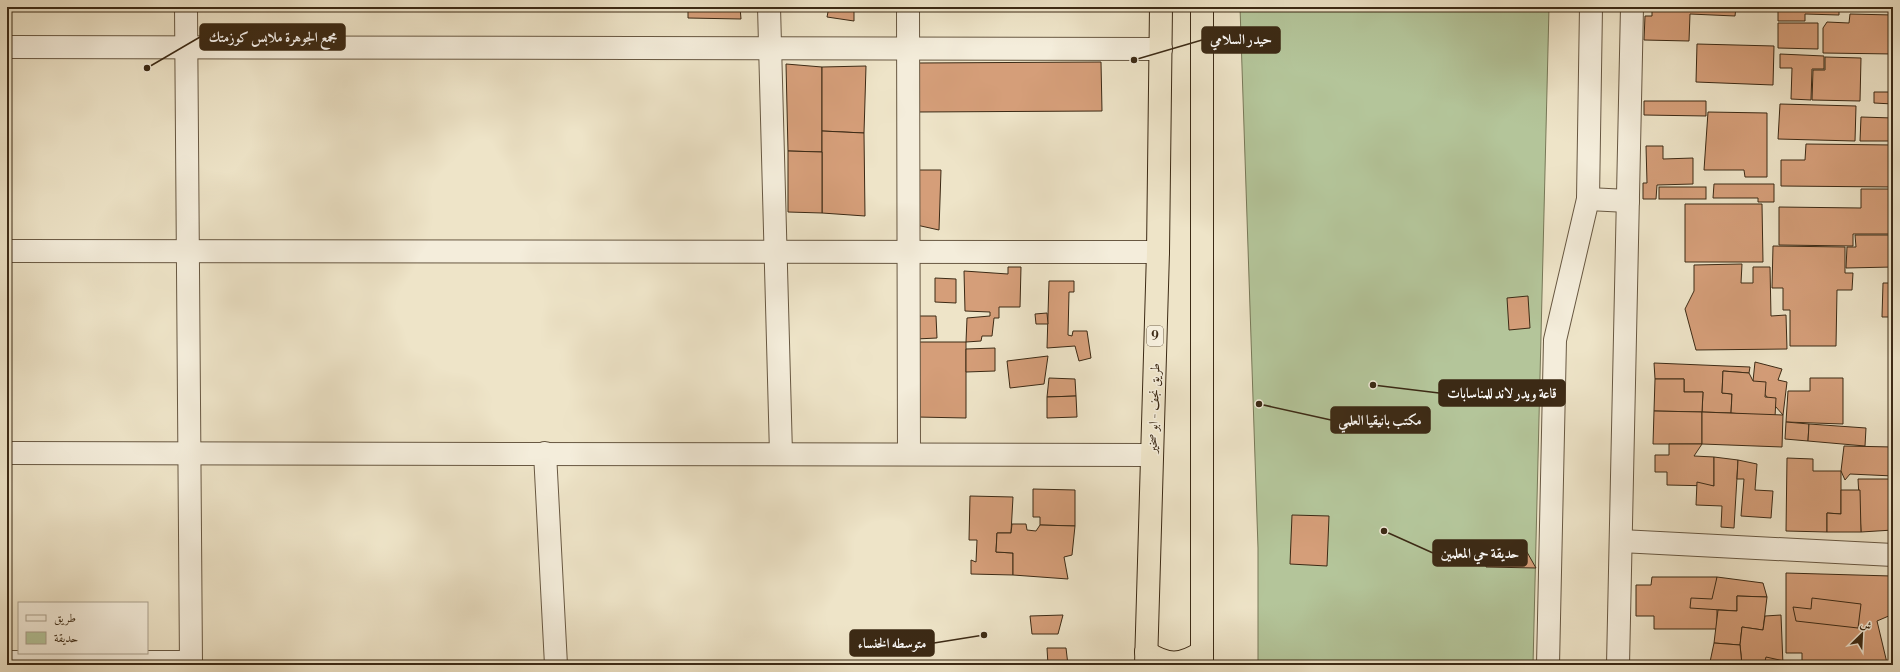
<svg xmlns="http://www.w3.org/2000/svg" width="1900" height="672" font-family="'Libre Bodoni',Amiri,serif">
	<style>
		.green { fill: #b4c59a; stroke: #787858 }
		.building { fill: #d59e79; stroke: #3c2a15 }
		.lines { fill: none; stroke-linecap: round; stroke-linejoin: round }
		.minor-casing { stroke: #685842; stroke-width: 24 }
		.trunk-casing { stroke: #3c2a15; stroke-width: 24 }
		.minor { stroke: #f4eddb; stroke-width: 22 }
		.trunk { stroke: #eee4c8; stroke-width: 22 }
		.labels { text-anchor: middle; stroke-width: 3; stroke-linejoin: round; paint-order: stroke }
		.shield { fill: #f4eddb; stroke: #736450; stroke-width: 1 }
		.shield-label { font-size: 12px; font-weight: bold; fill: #3c2a15 }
		.street-label { font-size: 13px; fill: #3c2a15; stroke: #f4eddb }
		.leader { fill: none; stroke: #3c2a15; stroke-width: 1.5 }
		.callout-dot { fill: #3c2a15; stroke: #f4eddb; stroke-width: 1.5 }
		.callout { fill: #3c2a15; stroke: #3c2a15; stroke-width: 1.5 }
		.callout-label { font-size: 14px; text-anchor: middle; font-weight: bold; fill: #fff }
	</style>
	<rect width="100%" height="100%" fill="#eee4c8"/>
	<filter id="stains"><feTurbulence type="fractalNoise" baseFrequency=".005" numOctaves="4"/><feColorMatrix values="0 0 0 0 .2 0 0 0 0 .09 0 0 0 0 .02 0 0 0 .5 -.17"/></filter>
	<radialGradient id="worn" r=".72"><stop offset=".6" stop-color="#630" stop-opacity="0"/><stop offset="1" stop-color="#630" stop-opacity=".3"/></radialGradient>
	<polygon class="green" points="1240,7 1549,7 1533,665 1258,665 1258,548"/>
	<g class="building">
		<polygon points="688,7 740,7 741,19 688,18"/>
		<polygon points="829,7 860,7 854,7 854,21 827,17"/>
		<polygon points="1652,7 1736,7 1735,16 1690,14 1689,41 1644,40 1645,16 1652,16"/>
		<rect x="1745" y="7" width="29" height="1"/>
		<polygon points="1778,7 1857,7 1857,8 1839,8 1839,15 1805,14 1805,21 1778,21"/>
		<polygon points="1850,14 1893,15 1893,54 1823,53 1823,28 1827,22 1849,23"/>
		<polygon points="1778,23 1818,23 1818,49 1778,48"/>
		<polygon points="1697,44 1774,46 1773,85 1696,82"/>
		<polygon points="1780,54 1824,56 1824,69 1812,69 1811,100 1791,99 1792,68 1780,68"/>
		<polygon points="1825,57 1861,58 1860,101 1812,100 1813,70 1825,70"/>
		<polygon points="1101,62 1102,111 917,112 917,63"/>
		<polygon points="786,64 822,67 822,152 788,151"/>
		<polygon points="866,66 864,133 822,131 822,67"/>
		<polygon points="1874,92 1893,92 1893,104 1874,103"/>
		<polygon points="1644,101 1706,101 1706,116 1644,115"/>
		<polygon points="1780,104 1856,106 1855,141 1778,139"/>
		<polygon points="1708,112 1767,113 1767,177 1745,177 1744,170 1704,170"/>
		<polygon points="1861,117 1893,118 1893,141 1860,141"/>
		<polygon points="822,131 864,133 865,216 822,213"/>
		<polygon points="1806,144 1893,145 1893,187 1781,186 1781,160 1805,160"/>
		<polygon points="1646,146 1663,146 1663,159 1693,158 1693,184 1657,185 1656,199 1643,199 1643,183 1647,183"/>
		<polygon points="788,151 822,152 822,213 788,212"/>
		<polygon points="912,170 941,170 939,230 912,224"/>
		<polygon points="1714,184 1774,184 1774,202 1758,202 1758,198 1713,198"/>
		<rect x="1659" y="187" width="47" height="12"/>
		<polygon points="1861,189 1893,189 1893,234 1853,234 1853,246 1779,245 1779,207 1861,208"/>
		<polygon points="1685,204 1762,204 1763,262 1685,262"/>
		<polygon points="1855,235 1893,235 1893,267 1846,268 1847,247 1856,247"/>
		<polygon points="1773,246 1845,247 1845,273 1853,273 1852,290 1837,290 1836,346 1790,346 1790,310 1783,310 1783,288 1772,288"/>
		<polygon points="1742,264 1741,283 1753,283 1753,267 1770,267 1771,316 1786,315 1787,349 1696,350 1685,309 1694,291 1694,265"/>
		<polygon points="1008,267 1021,267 1020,307 999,307 999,318 994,318 992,336 982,336 981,341 966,342 967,318 990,316 990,312 965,311 964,271 1008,274"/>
		<polygon points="935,278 956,279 956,303 935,302"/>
		<polygon points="1049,281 1074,281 1074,292 1069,292 1068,335 1072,336 1073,331 1087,331 1091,358 1079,361 1075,346 1047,348"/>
		<polygon points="1883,283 1893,283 1893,317 1882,317"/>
		<polygon points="1528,296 1530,328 1509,330 1507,298"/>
		<polygon points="1047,313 1048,324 1036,324 1035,314"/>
		<polygon points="915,316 936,316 937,338 916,339"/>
		<polygon points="917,342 966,342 966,418 917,417"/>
		<polygon points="995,348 995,371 966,372 966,349"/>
		<polygon points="1048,356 1044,384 1010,388 1007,361"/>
		<polygon points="1755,362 1782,369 1778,380 1787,382 1783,415 1753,381"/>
		<polygon points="1654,363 1750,367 1749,373 1723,371 1722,393 1732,394 1731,413 1702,412 1703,392 1684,392 1684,379 1655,379"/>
		<polygon points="1723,371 1749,373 1753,381 1766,382 1765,397 1776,398 1775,417 1731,413 1732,394 1722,393"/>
		<polygon points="1049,378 1075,379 1076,396 1047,397"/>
		<polygon points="1810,378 1843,378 1843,424 1786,422 1788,391 1810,391"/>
		<polygon points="1655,379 1684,379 1684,392 1703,392 1702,412 1654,411"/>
		<polygon points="1076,396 1077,417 1047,418 1047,397"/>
		<polygon points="1654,411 1702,412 1702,444 1653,444"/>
		<polygon points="1702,412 1783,415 1782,447 1702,444"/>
		<polygon points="1786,422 1809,424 1808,441 1785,439"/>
		<polygon points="1809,424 1866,428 1865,446 1808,441"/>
		<polygon points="1669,444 1702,444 1694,456 1714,457 1714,486 1667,485 1667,472 1655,472 1655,455 1669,455"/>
		<polygon points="1844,446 1893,447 1893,476 1850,474 1845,480 1841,471"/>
		<polygon points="1714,457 1738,460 1734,528 1721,527 1722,506 1696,505 1697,482 1714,486"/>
		<polygon points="1787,458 1813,459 1813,471 1841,471 1841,514 1827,513 1827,532 1786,531"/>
		<polygon points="1738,460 1757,464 1755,490 1773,491 1771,518 1741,516 1744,479 1737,479"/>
		<polygon points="1858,479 1893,479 1893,530 1861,532"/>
		<polygon points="1033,489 1075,490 1075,526 1040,525 1040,517 1033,517"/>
		<polygon points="1841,490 1860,490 1861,532 1827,532 1827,513 1841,514"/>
		<polygon points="970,496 1013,497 1011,533 997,533 996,552 1013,553 1013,575 971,574 971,560 976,562 977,540 969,540"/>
		<polygon points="1292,515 1329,516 1327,566 1290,564"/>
		<polygon points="1012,524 1026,524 1027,530 1036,531 1040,525 1075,526 1072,555 1064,557 1068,579 1013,575 1013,553 996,552 997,533 1011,533"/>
		<polygon points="1487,544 1523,545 1536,568 1486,567"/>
		<polygon points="1786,573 1891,576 1891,615 1877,621 1887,663 1802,662 1802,653 1786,653"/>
		<polygon points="1652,577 1717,577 1717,629 1654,629 1654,616 1636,616 1636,585 1651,585"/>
		<polygon points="1717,577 1763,583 1767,597 1737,596 1737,611 1690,608 1691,598 1712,599"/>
		<polygon points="1737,596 1767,597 1763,630 1742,627 1740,645 1714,643 1718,610 1737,611"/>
		<polygon points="1812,598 1861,604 1858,628 1796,621 1793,607 1811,609"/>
		<polygon points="1063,615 1058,634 1032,634 1030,616"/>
		<polygon points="1781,615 1783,665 1742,665 1740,645 1742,627 1763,630 1765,616"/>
		<polygon points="1714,643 1740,645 1742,665 1725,665 1710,662"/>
		<polygon points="1047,648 1066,648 1068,665 1048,665"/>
		<polygon points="1766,657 1784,661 1783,665 1764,665"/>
		<polygon points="1287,661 1329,664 1329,665 1287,665"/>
	</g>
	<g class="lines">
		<g class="minor-casing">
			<g id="minor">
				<polyline points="186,7 191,665"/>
				<polyline points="769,7 781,454"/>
				<polyline points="908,7 909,454"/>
				<polyline points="7,47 1161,49"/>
				<polyline points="1588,199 1628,201"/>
				<polyline points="7,251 1158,252"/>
				<polyline points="7,453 1152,455"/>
				<polyline points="545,453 556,665"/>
				<polyline points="1621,541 1893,555"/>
				<polyline points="7,662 191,662"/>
				<polyline points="1548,665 1555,340 1588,199 1591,7"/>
				<polyline points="1618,665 1632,7"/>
			</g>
		</g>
		<g class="trunk-casing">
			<g id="trunk">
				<polyline points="1202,7 1202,665"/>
				<path d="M 1146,652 C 1168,666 1180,666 1202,652"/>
				<polyline points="1146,665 1158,252 1161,7"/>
			</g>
		</g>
		<use href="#minor" class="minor"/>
		<use href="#trunk" class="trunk"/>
	</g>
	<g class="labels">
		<rect class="shield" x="1147" y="326" width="16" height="20" rx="3"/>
		<g class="shield-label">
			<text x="1155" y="340">9</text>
		</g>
		<g class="street-label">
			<text transform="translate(1153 408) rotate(-88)" y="5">طريق نجف - ابو صخير</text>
		</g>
	</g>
	<path class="leader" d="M147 68L200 37M1134 60L1202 40M1373 385L1439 393M1259 404L1331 420M1384 531L1433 553M984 635L934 643"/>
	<g class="callout-dot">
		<circle cx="147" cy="68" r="4"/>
		<circle cx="1134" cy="60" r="4"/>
		<circle cx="1373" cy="385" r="4"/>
		<circle cx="1259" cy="404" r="4"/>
		<circle cx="1384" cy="531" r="4"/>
		<circle cx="984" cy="635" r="4"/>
	</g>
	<g class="callout">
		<rect x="200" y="24" width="145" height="26" rx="4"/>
		<rect x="1202" y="27" width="78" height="26" rx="4"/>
		<rect x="1439" y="380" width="126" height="26" rx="4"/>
		<rect x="1331" y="407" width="99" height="26" rx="4"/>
		<rect x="1433" y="540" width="94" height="26" rx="4"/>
		<rect x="850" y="630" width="84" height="26" rx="4"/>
	</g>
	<g class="callout-label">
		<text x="273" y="42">مجمع الجوهرة ملابس كوزمتك</text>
		<text x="1241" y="44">حيدر السلامي</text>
		<text x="1502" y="398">قاعة ويدر لاند للمناسابات</text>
		<text x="1380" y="425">مكتب بانيقيا العلمي</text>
		<text x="1480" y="558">حديقة حي المعلمين</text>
		<text x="892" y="648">متوسطه الخنساء</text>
	</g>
	<rect width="1900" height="672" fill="none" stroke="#eee4c8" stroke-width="24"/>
	<rect x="8" y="8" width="1884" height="656" fill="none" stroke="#3c2a15" stroke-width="2"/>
	<rect x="12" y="12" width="1876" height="648" fill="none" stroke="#3c2a15"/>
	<rect x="18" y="602" width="130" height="52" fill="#f4eddb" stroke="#aa9f8c"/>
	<rect x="26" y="615" width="20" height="6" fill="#f4eddb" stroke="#aa9f8c"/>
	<text x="54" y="622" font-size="12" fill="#3c2a15">طريق</text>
	<rect x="26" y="632" width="20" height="12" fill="#b4c59a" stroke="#aa9f8c"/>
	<text x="54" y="642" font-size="12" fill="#3c2a15">حديقة</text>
	<g transform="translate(1862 634) rotate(24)" stroke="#f4eddb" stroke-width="3" paint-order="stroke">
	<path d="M0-3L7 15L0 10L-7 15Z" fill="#3c2a15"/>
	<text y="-6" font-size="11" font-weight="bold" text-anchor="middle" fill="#3c2a15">ش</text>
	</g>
	<rect width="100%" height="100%" filter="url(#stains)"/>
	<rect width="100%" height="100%" fill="url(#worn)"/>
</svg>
